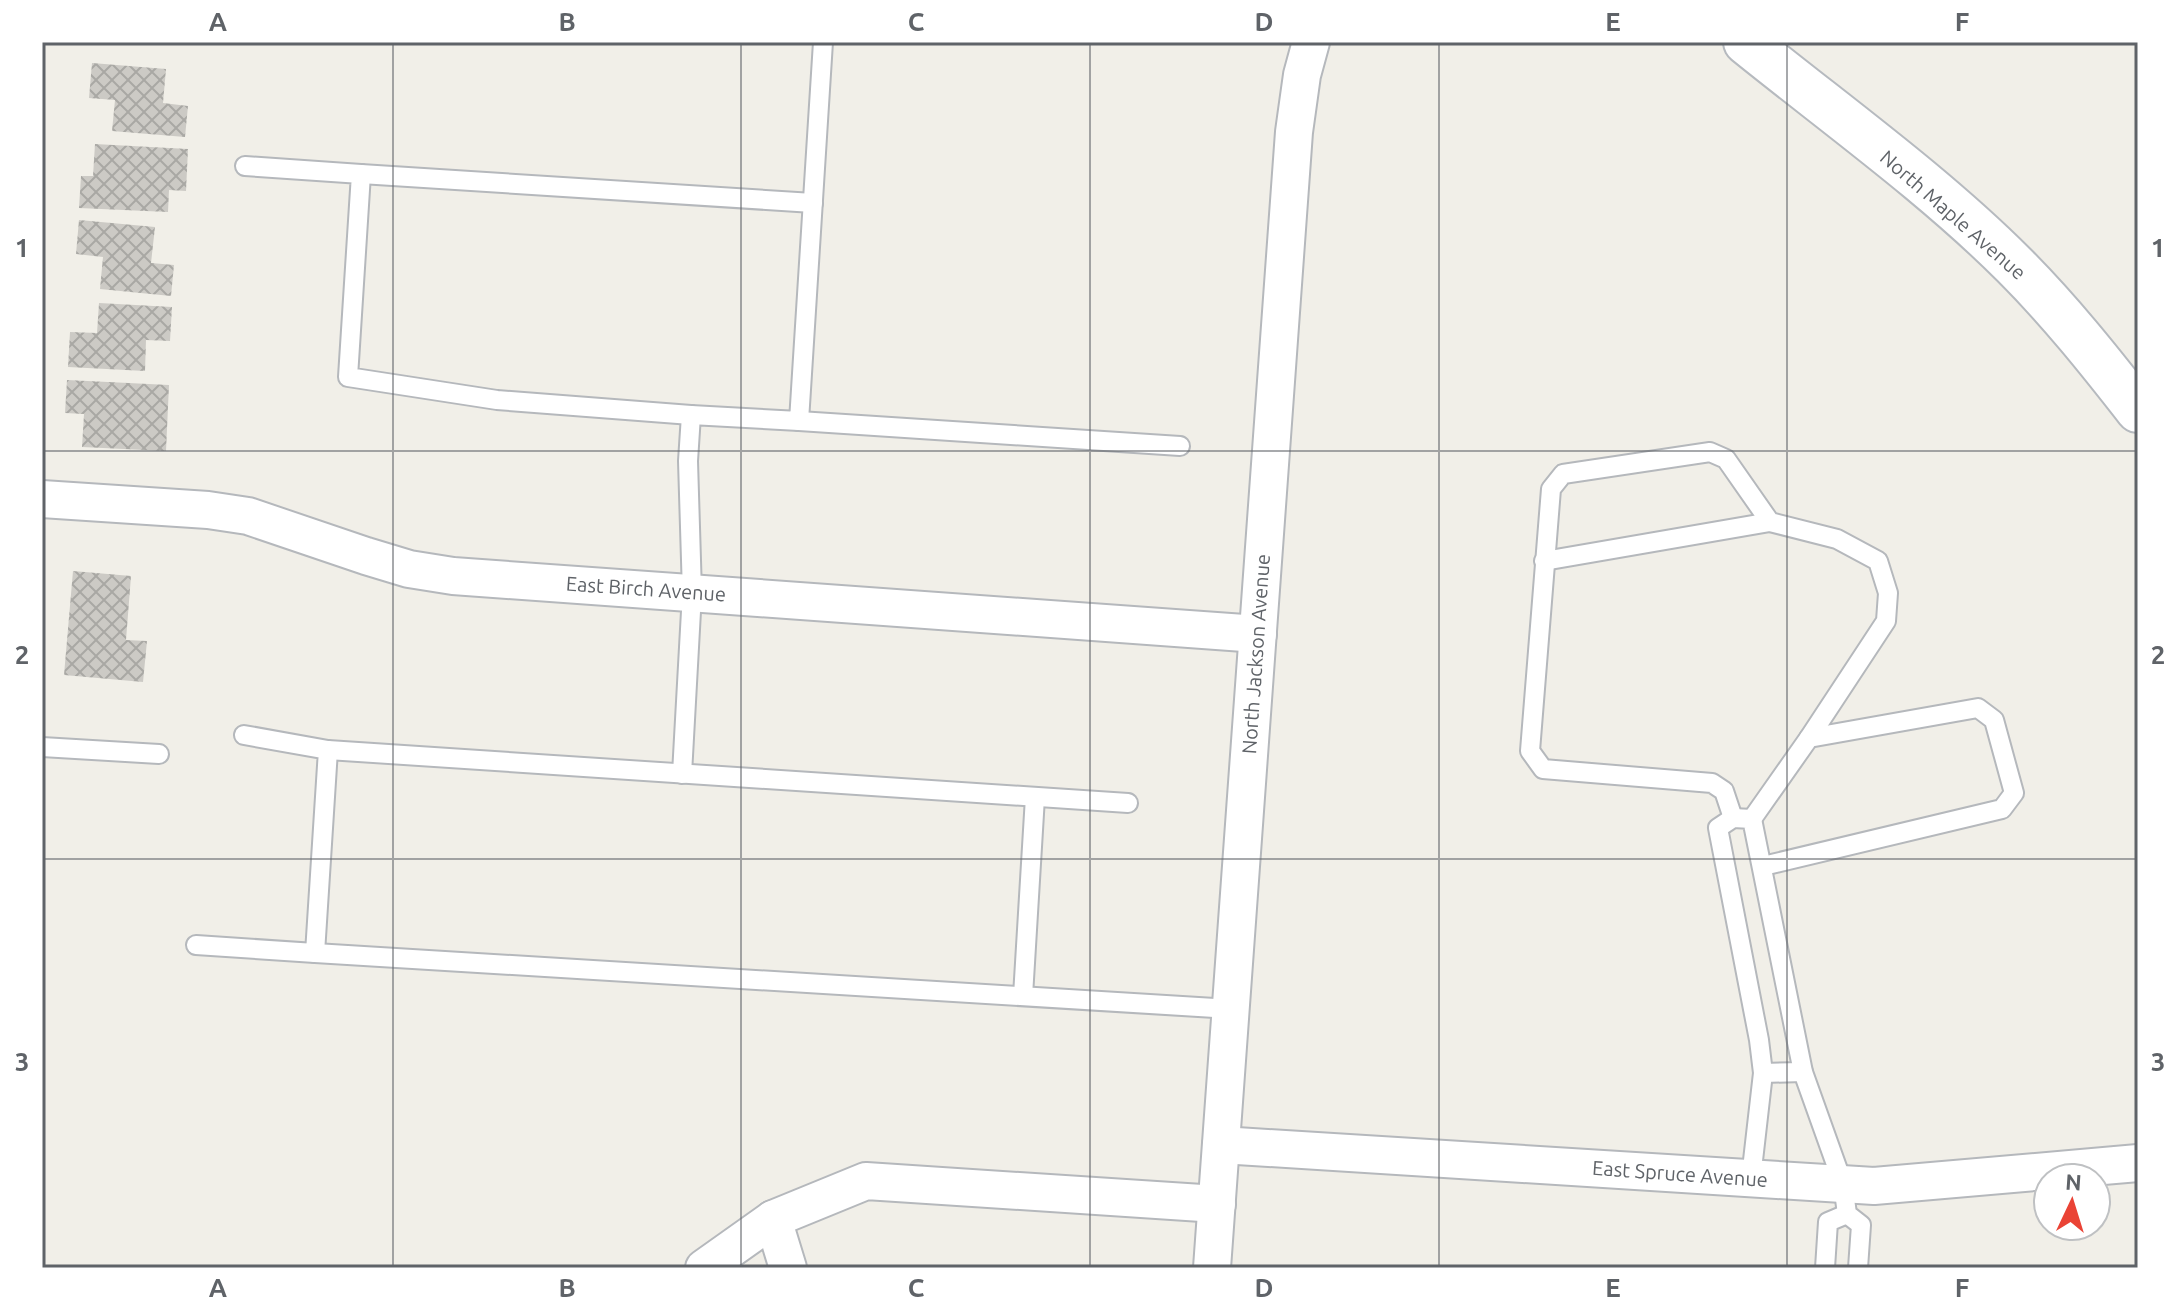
<svg xmlns="http://www.w3.org/2000/svg" width="2180" height="1310" font-family="Ubuntu,sans-serif">
	<style>
		.building { fill: url(#building-cross-hatch) }
		.lines { fill: none; stroke-linecap: round; stroke-linejoin: round }
		.lane-casing { stroke: #b5b8bc; stroke-width: 22 }
		.street-casing { stroke: #b5b8bc; stroke-width: 40 }
		.secondary-casing { stroke: #b6babf; stroke-width: 48 }
		.lane { stroke: #fff; stroke-width: 18 }
		.street { stroke: #fff; stroke-width: 36 }
		.secondary { stroke: #fff; stroke-width: 44 }
		.grid { fill: none; stroke: #5f6368; stroke-width: 2; stroke-opacity: 0.55 }
		.labels { text-anchor: middle; stroke-width: 7; stroke-linejoin: round; paint-order: stroke }
		.street-label { font-size: 20px; fill: #5f6368; stroke: #fff }
		.neatline { fill: none; stroke: #5f6368; stroke-width: 3 }
		.grid-label { font-size: 26px; text-anchor: middle; font-weight: bold; fill: #5f6368 }
	</style>
	<defs>
		<pattern id="building-cross-hatch" width="8" height="8" patternUnits="userSpaceOnUse" patternTransform="scale(2)"><rect width="8" height="8" fill="#cccac5"/><path d="M0 0l8 8M0 8l8-8" fill="none" stroke="#a9a8a4"/></pattern>
	</defs>
	<rect width="100%" height="100%" fill="#f1efe8"/>
	<g class="building">
		<polygon points="92,63 166,69 163,103 188,106 185,137 112,131 115,100 89,98"/>
		<polygon points="95,144 188,149 186,191 169,190 168,212 79,208 81,176 93,176"/>
		<polygon points="79,220 155,227 151,263 174,265 171,296 100,289 103,257 76,254"/>
		<polygon points="99,303 172,307 170,341 146,340 145,371 68,367 70,332 97,333"/>
		<polygon points="67,380 169,385 166,451 82,447 84,414 65,413"/>
		<polygon points="73,571 131,576 126,640 147,641 143,682 64,675"/>
	</g>
	<g class="lines">
		<g class="lane-casing">
			<g id="lane">
				<polyline points="245,166 361,174 348,377 497,400 691,415"/>
				<polyline points="361,174 813,203"/>
				<polyline points="799,421 1180,446"/>
				<polyline points="1544,561 1770,522"/>
				<polyline points="42,747 159,754"/>
				<polyline points="328,750 1128,803"/>
				<polyline points="682,774 692,593 688,461 691,415 799,421 823,42"/>
				<polyline points="1733,818 1724,791 1712,783 1543,769 1530,751 1551,489 1563,474 1710,452 1726,459 1770,522 1837,539 1878,561 1888,593 1886,621 1809,738"/>
				<polyline points="1752,819 1809,738 1978,708 1994,720 2014,793 2002,809 1763,866"/>
				<polyline points="196,945 315,953 328,750 244,735"/>
				<polyline points="315,953 1231,1009"/>
				<polyline points="1023,996 1035,797"/>
				<polyline points="1763,1073 1803,1072"/>
				<polyline points="1751,1178 1763,1073 1759,1040 1718,828 1733,818 1752,819 1803,1072 1843,1184 1847,1214 1861,1225 1858,1268"/>
				<polyline points="1825,1268 1828,1222 1847,1214"/>
			</g>
		</g>
		<g class="street-casing">
			<g id="street">
				<polyline points="42,499 208,510 248,516 366,556 409,569 453,576 1258,634"/>
				<polyline points="1221,1145 1874,1186 2138,1163"/>
				<polyline points="773,1219 788,1268"/>
				<polyline points="704,1268 773,1219 866,1181 1217,1204"/>
				<polyline points="1212,1268 1294,132 1302,75 1311,42"/>
			</g>
		</g>
		<g class="secondary-casing">
			<path id="secondary" d="M 1746,42 C 1835,114 1933,184 2014,265 C 2059,310 2099,360 2138,410"/>
		</g>
		<use href="#lane" class="lane"/>
		<use href="#street" class="street"/>
		<use href="#secondary" class="secondary"/>
	</g>
	<path class="grid" d="M 393,42 L 393,1268M 741,42 L 741,1268M 1090,42 L 1090,1268M 1439,42 L 1439,1268M 1787,42 L 1787,1268M 42,451 L 2138,451M 42,859 L 2138,859"/>
	<g class="labels">
		<g class="street-label">
			<text transform="translate(1953 215) rotate(41)" y="7">North Maple Avenue</text>
			<text transform="translate(646 589) rotate(4)" y="7">East Birch Avenue</text>
			<text transform="translate(1256 654) rotate(-86)" y="7">North Jackson Avenue</text>
			<text transform="translate(1680 1174) rotate(4)" y="7">East Spruce Avenue</text>
		</g>
	</g>
	<rect width="2180" height="1310" fill="none" stroke="#ffffff" stroke-width="88"/>
	<g transform="translate(2072 1202) rotate(4)"><circle r="38" fill="#ffffff" stroke="#bfc1c3" stroke-width="2"/>
	<path d="M0-6L14 30L0 20L-14 30Z" fill="#ea4335"/>
	<text y="-12" font-size="22" font-weight="bold" text-anchor="middle" fill="#5f6368">N</text>
	</g>
	<rect x="44" y="44" width="2092" height="1222" class="neatline"/>
	<g class="grid-label">
		<text x="218" y="31">A</text>
		<text x="567" y="31">B</text>
		<text x="916" y="31">C</text>
		<text x="1264" y="31">D</text>
		<text x="1613" y="31">E</text>
		<text x="1962" y="31">F</text>
		<text x="22" y="257">1</text>
		<text x="2158" y="257">1</text>
		<text x="22" y="664">2</text>
		<text x="2158" y="664">2</text>
		<text x="22" y="1071">3</text>
		<text x="2158" y="1071">3</text>
		<text x="218" y="1297">A</text>
		<text x="567" y="1297">B</text>
		<text x="916" y="1297">C</text>
		<text x="1264" y="1297">D</text>
		<text x="1613" y="1297">E</text>
		<text x="1962" y="1297">F</text>
	</g>
</svg>
